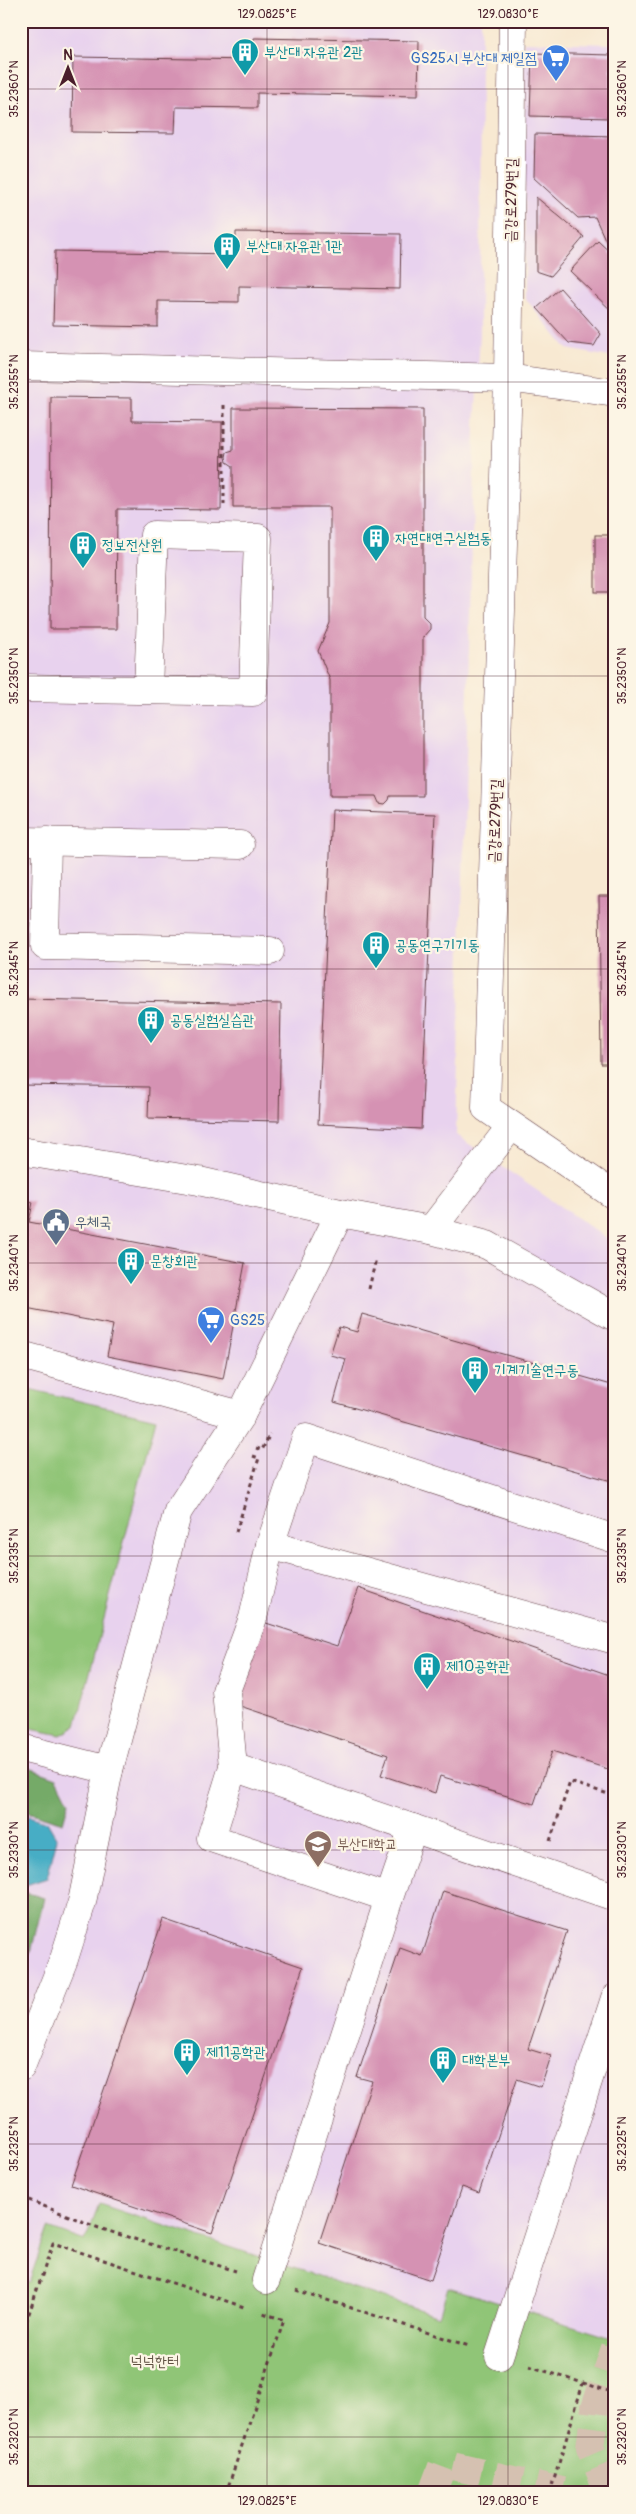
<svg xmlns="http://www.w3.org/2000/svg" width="636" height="2514" font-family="Pangolin,'Poor Story',sans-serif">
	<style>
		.built { fill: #e8d2ee }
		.green { fill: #90c577; stroke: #6d7251 }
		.forest { fill: #74aa68; stroke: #5f644a }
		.water { fill: #46adc5; stroke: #486678 }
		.building { fill: #d592b3 }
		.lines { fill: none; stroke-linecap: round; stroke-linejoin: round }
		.minor-tunnel { stroke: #d5c1b1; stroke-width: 28; stroke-dasharray: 28 14; stroke-linecap: butt }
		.minor-casing { stroke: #643d44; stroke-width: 29 }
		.path { stroke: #643d44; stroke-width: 3; stroke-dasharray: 4 4; stroke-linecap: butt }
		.minor { stroke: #fff; stroke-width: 28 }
		.ticks { fill: none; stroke: #4a1f2b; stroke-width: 1; stroke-opacity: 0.45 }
		.labels { text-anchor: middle; stroke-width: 4.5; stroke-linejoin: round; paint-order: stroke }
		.culture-label { font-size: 15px; fill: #0d838f; stroke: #fcf5e5; text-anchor: start }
		.shop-label { font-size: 15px; fill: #366cbe; stroke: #fcf5e5; text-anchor: end }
		.street-label { font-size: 15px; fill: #4a1f2b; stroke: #fcf5e5 }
		.service-label { font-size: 15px; fill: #4e5e75; stroke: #fcf5e5; text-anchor: start }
		.education-label { font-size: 15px; fill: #785e54; stroke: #fcf5e5; text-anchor: start }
		.park-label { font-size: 15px; fill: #5f5142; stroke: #fcf5e5 }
		.neatline { fill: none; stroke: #4a1f2b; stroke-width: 2 }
		.ticks-label { font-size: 12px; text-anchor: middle; fill: #4a1f2b }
	</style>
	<rect width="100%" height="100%" fill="#fcf5e5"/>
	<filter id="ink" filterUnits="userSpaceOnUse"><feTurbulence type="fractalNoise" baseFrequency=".02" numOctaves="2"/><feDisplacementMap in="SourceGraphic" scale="10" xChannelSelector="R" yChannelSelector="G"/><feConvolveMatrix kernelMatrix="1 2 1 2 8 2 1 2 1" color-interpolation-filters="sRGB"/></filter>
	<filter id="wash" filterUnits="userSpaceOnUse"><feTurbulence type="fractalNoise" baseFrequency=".0096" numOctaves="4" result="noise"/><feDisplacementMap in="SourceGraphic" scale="20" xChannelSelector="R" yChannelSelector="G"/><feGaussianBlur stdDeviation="1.12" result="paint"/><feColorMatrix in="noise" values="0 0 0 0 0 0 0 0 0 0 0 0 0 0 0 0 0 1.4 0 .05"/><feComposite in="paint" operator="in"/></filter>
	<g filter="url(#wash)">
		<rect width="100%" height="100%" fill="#f8e9d2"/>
		<g class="built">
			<polygon points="21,21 481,21 480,334 475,426 456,1135 615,1244 615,2493 21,2493"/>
			<polygon points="524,42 615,44 615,358 567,349 525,298"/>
		</g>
		<g class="green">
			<polygon points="29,1389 156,1419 76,1726 61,1735 21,1727 21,1395"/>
			<polygon points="99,2204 439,2316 448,2287 615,2339 615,2493 21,2493 21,2280 29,2282 48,2228 85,2241"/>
		</g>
		<g class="forest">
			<polygon points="21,1765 57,1778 69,1802 63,1823 21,1810"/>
			<polygon points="21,1891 44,1898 31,1952 22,1976"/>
		</g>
		<polygon class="water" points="21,1814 47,1822 57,1839 47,1878 26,1885 21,1884"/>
		<g id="blocks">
			<g class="building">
				<polygon points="254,38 419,41 418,96 257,93 257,108 176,107 175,133 72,132 73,57 254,60"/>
				<polygon points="532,53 611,55 610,118 530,116"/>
				<polygon points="535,134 614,136 615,243 608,246 595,217 578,218 534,178"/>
				<polygon points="536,197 584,237 551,276 536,271"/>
				<polygon points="236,232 401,234 400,289 239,286 239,302 158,301 158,327 53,325 55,251 236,254"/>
				<polygon points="598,241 615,257 615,314 570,271"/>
				<polygon points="560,288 601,334 594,346 569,343 537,308"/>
				<polygon points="51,397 132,398 132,421 222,422 221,510 117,509 116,629 50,629"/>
				<polygon points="233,408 423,409 423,617 430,624 430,629 423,637 423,796 390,796 389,800 385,804 379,803 376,796 330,796 330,680 318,651 330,623 330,507 233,507 233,466 227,462 226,457 227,452 233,450"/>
				<rect x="595" y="535" width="20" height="57"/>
				<polygon points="332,810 435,814 421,1129 318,1124"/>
				<polygon points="599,896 615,896 615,1064 601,1064"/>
				<polygon points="21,999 281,1004 279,1121 148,1118 149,1087 21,1085"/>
				<polygon points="21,1200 33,1202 29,1222 245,1263 223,1379 107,1356 113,1325 21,1307"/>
				<polygon points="362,1314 615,1386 615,1482 334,1402 346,1359 330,1355 339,1327 357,1332"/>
				<polygon points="358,1588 615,1677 614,1771 552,1751 534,1804 440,1776 435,1793 381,1775 388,1755 234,1704 263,1622 337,1646"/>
				<polygon points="443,1891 567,1931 528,2049 551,2056 541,2087 517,2079 479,2193 462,2187 431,2280 319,2243 372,2081 357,2077 400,1948 422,1956"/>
				<polygon points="163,1919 303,1967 212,2233 71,2185"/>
			</g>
		</g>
	</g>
	<g filter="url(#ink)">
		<use href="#blocks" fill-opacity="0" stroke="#643d44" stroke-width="1"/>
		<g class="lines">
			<g class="minor-tunnel">
				<polyline points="432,2493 443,2464 571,2493"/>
				<polyline points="609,2493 590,2448 595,2407 615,2348"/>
			</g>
			<g class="minor-casing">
				<g id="minor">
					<polyline points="513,21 508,378 486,1108 615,1196"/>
					<polyline points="21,366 508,378 615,393"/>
					<polyline points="21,688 253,692 258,538 154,535 148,689"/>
					<polyline points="21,841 240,845"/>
					<polyline points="47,841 45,946 270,951"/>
					<polyline points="21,1151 199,1181 340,1213 431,1230 487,1245 615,1317"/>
					<polyline points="431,1230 511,1126"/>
					<polyline points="21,1355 241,1415"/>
					<polyline points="270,1545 615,1640"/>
					<polyline points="21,1748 109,1770"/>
					<polyline points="233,1767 615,1897"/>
					<polyline points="413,1828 389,1898 211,1838 233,1767 226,1691 253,1618 270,1545 306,1438 615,1539"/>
					<polyline points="21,2067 64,1959 82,1902 109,1770 178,1511 241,1415 340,1213"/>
					<polyline points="266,2280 389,1898"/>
					<polyline points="499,2356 615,1998"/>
				</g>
			</g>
			<g class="path">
				<polyline points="224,505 224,404"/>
				<polyline points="369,1289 376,1258"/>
				<polyline points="256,1448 262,1450 270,1434"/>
				<polyline points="236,1532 259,1458 253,1456"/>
				<polyline points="550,1841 570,1782 615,1796"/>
				<polyline points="21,2197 99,2228 236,2271"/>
				<polyline points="296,2290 469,2346"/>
				<polyline points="21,2337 53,2243 247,2308"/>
				<polyline points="529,2366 583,2383 550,2493"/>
				<polyline points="583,2383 615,2393"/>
				<polyline points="226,2493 284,2320 263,2313"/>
			</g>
			<use href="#minor" class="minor"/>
		</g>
	</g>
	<path class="ticks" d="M 26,21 L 26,2493M 267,21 L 267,2493M 508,21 L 508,2493M 21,89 L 615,89M 21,382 L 615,382M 21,676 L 615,676M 21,969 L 615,969M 21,1263 L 615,1263M 21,1556 L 615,1556M 21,1850 L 615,1850M 21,2144 L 615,2144M 21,2437 L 615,2437"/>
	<defs>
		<g id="building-pin" transform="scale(1.4375)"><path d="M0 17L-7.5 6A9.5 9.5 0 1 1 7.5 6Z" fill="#0f9aa8" stroke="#fcf5e5"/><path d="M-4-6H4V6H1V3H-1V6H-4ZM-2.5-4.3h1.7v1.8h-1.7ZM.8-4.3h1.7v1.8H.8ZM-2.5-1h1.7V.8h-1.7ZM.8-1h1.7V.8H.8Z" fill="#fff"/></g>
		<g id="supermarket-pin" transform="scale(1.4375)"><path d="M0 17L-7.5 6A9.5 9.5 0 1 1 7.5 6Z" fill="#3f7fe0" stroke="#fcf5e5"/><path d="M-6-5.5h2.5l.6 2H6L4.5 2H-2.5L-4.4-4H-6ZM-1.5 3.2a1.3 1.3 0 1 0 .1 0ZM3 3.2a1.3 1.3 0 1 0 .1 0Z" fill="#fff"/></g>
		<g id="civic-pin" transform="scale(1.4375)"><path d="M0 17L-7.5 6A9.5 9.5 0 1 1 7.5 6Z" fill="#5c6f8a" stroke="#fcf5e5"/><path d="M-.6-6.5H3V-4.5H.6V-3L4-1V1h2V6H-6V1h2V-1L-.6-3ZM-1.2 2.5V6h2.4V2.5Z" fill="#fff"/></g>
		<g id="university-pin" transform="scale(1.4375)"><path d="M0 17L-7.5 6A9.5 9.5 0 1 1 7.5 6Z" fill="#8d6e63" stroke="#fcf5e5"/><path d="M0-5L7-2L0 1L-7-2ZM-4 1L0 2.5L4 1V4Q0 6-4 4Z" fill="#fff"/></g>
	</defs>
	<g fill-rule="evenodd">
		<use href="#building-pin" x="245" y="52"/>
		<use href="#supermarket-pin" x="556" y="58"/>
		<use href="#building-pin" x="227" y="246"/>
		<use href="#building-pin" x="376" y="538"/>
		<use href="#building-pin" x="83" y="545"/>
		<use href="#building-pin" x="376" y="945"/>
		<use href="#building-pin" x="151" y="1020"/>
		<use href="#civic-pin" x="56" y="1222"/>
		<use href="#building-pin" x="131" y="1261"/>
		<use href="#supermarket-pin" x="211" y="1320"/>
		<use href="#building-pin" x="475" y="1370"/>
		<use href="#building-pin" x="427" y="1666"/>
		<use href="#university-pin" x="318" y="1844"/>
		<use href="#building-pin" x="187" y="2052"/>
		<use href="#building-pin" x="443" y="2060"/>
	</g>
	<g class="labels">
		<g class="culture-label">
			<text x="264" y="57">부산대 자유관 2관</text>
			<text x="246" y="251">부산대 자유관 1관</text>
			<text x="395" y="543">자연대연구실험동</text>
			<text x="102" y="550">정보전산원</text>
			<text x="395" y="950">공동연구기기동</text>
			<text x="170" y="1025">공동실험실습관</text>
			<text x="150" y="1266">문창회관</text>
			<text x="494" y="1375">기계기술연구동</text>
			<text x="446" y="1671">제10공학관</text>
			<text x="206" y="2057">제11공학관</text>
			<text x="462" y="2065">대학본부</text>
		</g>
		<g class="shop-label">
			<text x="537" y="63">GS25시 부산대 제일점</text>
			<text x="230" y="1325" text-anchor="start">GS25</text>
		</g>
		<g class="street-label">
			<text transform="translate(511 200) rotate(-89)" y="5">금강로279번길</text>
			<text transform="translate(495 821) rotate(-88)" y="5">금강로279번길</text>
		</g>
		<g class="service-label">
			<text x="75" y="1227">우체국</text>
		</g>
		<g class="education-label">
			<text x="337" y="1849">부산대학교</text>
		</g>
		<g class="park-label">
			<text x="155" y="2366">넉넉한터</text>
		</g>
	</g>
	<rect width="636" height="2514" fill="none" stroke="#fcf5e5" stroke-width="55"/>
	<g transform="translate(68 68)" stroke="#fcf5e5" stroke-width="4" paint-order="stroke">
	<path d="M0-4L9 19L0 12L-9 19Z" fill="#4a1f2b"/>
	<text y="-8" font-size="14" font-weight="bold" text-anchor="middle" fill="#4a1f2b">N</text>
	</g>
	<rect x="28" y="28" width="580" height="2458" class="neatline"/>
	<g class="ticks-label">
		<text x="267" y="18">129.0825°E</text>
		<text x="508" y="18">129.0830°E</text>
		<text transform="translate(14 89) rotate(-90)" y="4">35.2360°N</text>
		<text transform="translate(622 89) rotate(-90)" y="4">35.2360°N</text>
		<text transform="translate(14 382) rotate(-90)" y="4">35.2355°N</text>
		<text transform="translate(622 382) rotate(-90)" y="4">35.2355°N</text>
		<text transform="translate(14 676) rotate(-90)" y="4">35.2350°N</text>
		<text transform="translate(622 676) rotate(-90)" y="4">35.2350°N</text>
		<text transform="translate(14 969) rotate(-90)" y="4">35.2345°N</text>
		<text transform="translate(622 969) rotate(-90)" y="4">35.2345°N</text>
		<text transform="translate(14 1263) rotate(-90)" y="4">35.2340°N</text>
		<text transform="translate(622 1263) rotate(-90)" y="4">35.2340°N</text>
		<text transform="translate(14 1556) rotate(-90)" y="4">35.2335°N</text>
		<text transform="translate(622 1556) rotate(-90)" y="4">35.2335°N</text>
		<text transform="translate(14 1850) rotate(-90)" y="4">35.2330°N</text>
		<text transform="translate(622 1850) rotate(-90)" y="4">35.2330°N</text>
		<text transform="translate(14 2144) rotate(-90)" y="4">35.2325°N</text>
		<text transform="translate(622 2144) rotate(-90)" y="4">35.2325°N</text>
		<text transform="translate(14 2437) rotate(-90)" y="4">35.2320°N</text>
		<text transform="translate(622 2437) rotate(-90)" y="4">35.2320°N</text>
		<text x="267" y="2505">129.0825°E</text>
		<text x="508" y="2505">129.0830°E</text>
	</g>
</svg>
